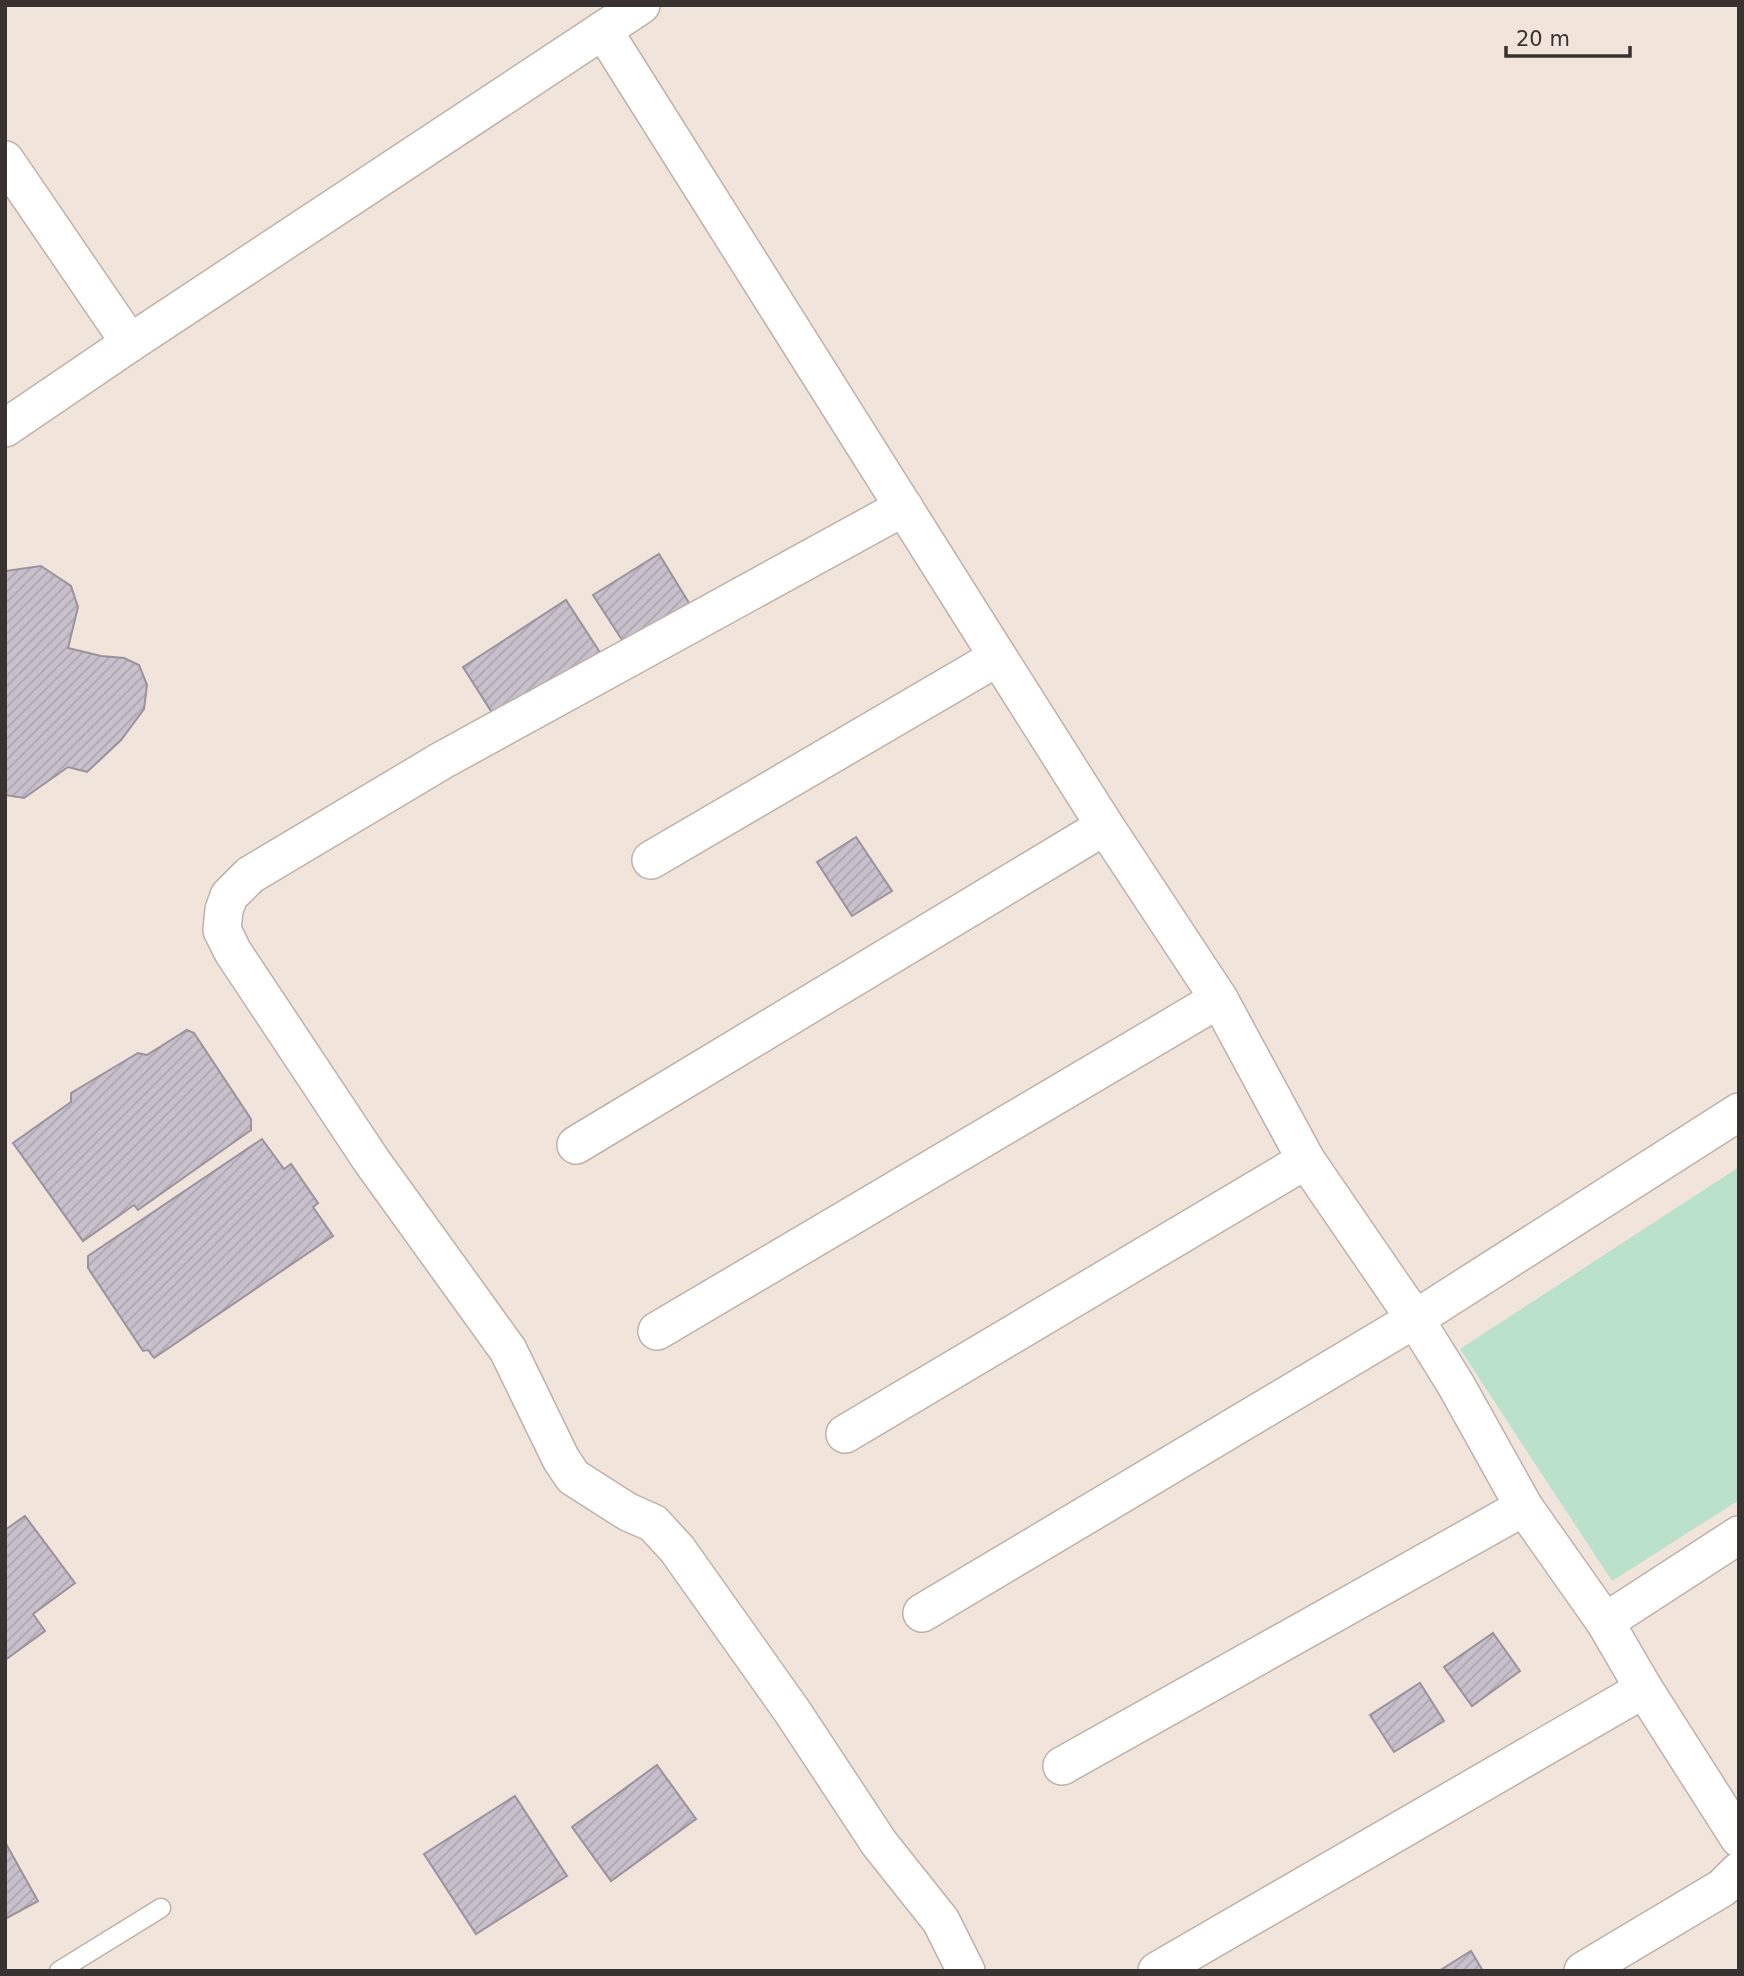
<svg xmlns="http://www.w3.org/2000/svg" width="1744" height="1976" font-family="'DejaVu Sans',sans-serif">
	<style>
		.green { fill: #b9e1cb }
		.building { fill: url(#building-hatch); stroke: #9a929c; stroke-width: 2 }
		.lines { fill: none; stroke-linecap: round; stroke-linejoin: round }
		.service-casing { stroke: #bdb2a9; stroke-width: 21 }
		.minor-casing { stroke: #bdb2a9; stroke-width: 40 }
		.service { stroke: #fff; stroke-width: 18 }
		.minor { stroke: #fff; stroke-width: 37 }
	</style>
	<defs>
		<pattern id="building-hatch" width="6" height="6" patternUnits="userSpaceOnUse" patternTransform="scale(1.75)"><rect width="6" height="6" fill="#c8c0cb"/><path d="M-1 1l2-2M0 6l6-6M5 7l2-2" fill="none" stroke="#ada5af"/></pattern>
	</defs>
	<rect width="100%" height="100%" fill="#f0e4db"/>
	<polygon class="green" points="1739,1167 1739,1500 1612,1581 1460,1349"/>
	<g class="building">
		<polygon points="659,554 689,603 624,643 593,595"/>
		<polygon points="41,566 71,586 78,607 68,648 101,656 124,658 139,665 147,685 144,709 121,740 87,772 68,767 24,798 5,795 5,571"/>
		<polygon points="566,600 601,654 498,722 463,667"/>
		<polygon points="856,837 892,891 852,916 817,862"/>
		<polygon points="187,1030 194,1033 251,1119 251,1130 138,1210 134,1205 83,1241 13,1143 71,1102 71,1093 138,1053 147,1055"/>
		<polygon points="262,1139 284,1169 291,1164 318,1203 313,1207 333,1236 154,1358 148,1350 143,1351 88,1268 88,1256"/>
		<polygon points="25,1516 75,1583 33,1614 45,1631 5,1660 5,1530"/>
		<polygon points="1493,1633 1520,1671 1472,1706 1444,1667"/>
		<polygon points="1420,1683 1444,1721 1394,1752 1370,1715"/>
		<polygon points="657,1765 696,1819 611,1881 572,1827"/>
		<polygon points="515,1796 567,1876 476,1934 424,1854"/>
		<polygon points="5,1842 38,1901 5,1919"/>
		<polygon points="1471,1951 1483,1971 1439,1971"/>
	</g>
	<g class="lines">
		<g class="service-casing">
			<polyline id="service" points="59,1971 161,1908"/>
		</g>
		<g class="minor-casing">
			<g id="minor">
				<polyline points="603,30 998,657 1105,826 1219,999 1306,1160 1415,1319 1456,1385 1524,1507 1605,1622 1644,1689 1739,1838"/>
				<polyline points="5,160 130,343"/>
				<polyline points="5,428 130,343 641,5"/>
				<polyline points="904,507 441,761 250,875 229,896 224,910 222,930 233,952 371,1160 508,1350 561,1459 573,1477 628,1512 653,1523 677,1549 792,1711 879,1843 941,1921 966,1971"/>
				<polyline points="651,860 998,657"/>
				<polyline points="576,1145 1105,826"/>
				<polyline points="657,1331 1219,999"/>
				<polyline points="845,1434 1306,1160"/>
				<polyline points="922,1613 1415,1319 1739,1112"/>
				<polyline points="1605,1622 1739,1535"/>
				<polyline points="1062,1766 1524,1507"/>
				<polyline points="1157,1971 1644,1689"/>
				<polyline points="1583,1971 1722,1888 1739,1871"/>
			</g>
		</g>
		<use href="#service" class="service"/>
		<use href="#minor" class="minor"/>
	</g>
	<rect width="1744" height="1976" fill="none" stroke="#383330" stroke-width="14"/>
	<path d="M1506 46v10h124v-10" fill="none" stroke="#383330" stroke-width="3.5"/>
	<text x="1516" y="46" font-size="21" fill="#383330" stroke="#f0e4db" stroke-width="5" paint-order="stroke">20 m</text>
</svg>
